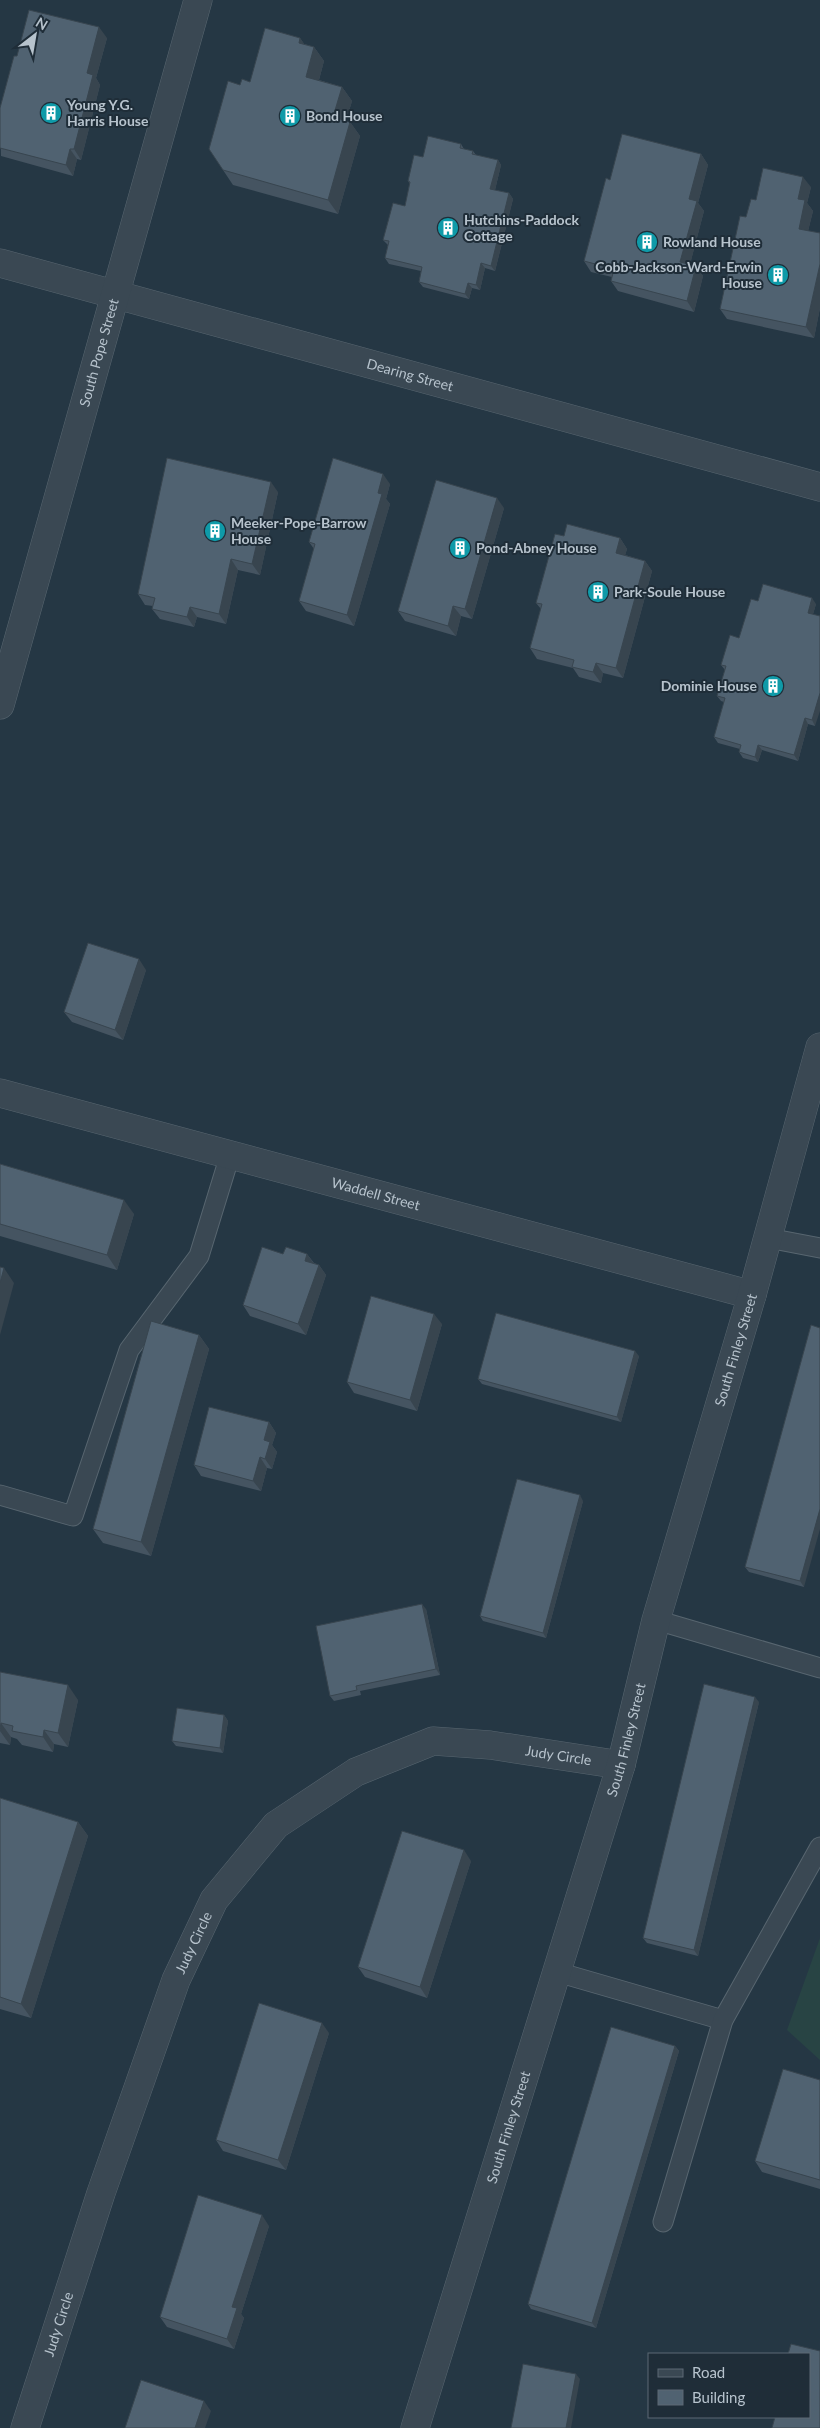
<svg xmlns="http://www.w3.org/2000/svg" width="820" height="2428" font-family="Lato,sans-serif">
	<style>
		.green { fill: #284444 }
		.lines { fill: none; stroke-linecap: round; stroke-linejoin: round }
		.service-casing { stroke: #586670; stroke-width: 21 }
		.minor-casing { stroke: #586670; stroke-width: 29 }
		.service { stroke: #3a4853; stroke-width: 19 }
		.minor { stroke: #3a4853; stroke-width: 28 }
		.wall { fill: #455461 }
		.shaded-wall { fill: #38454f }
		.building { fill: #506271; stroke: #38454f }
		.labels { text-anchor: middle; stroke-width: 4; stroke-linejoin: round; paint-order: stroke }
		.poi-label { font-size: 14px; font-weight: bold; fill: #b7c3cd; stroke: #1f2d38; text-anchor: start }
		.street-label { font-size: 14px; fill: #b7c3cd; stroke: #1f2d38 }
	</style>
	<rect width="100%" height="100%" fill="#253744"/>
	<polygon class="green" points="820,1938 820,2060 787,2030"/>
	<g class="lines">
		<g class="service-casing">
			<g id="service">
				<polyline points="768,1238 820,1248"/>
				<polyline points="0,1495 73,1516 129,1350 199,1256 230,1155"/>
				<polyline points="656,1620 820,1668"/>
				<polyline points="557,1972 723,2020"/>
				<polyline points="663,2222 723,2020 820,1847"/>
			</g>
		</g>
		<g class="minor-casing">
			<g id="minor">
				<path id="s1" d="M 0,263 L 820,487"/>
				<path id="s2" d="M 0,705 L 198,0"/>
				<path id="s3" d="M 0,1093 L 752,1295"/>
				<path id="s4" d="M 25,2428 L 101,2193 L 176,1980 L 214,1900 L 276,1825 L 356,1772 L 433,1741 L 490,1745 L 621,1765"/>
				<path id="s5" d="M 415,2428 L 621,1765 L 656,1620 L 752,1295 L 820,1047"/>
			</g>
		</g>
		<use href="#service" class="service"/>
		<use href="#minor" class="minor"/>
	</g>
	<g class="wall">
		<polygon points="107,38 96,78 100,85 81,160 77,159 73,176 1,156 0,108 17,56"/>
		<polygon points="300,38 304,44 314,47 324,61 319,80 342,87 352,101 346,121 350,122 360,136 338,214 233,185 223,170 240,85 250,82"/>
		<polygon points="461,144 464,149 473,151 476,155 498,160 501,165 495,190 509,193 513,199 495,271 485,268 480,290 472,288 469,299 423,287 419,282 421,271 389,264 385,258 388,245 383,240 405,206 410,184 408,181 423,157"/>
		<polygon points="701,154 708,165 698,203 704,211 690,264 696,266 703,276 694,312 618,291 611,281 612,277 591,272 584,261 610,180"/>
		<polygon points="811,187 807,203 813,211 808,231 820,233 820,308 814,338 727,319 720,309 746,217 756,200"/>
		<polygon points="390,484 386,499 390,504 354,626 306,611 299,601 314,549 309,542"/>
		<polygon points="278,492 260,575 238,570 226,624 197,617 194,627 160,619 152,609 153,606 145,605 138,594"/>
		<polygon points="504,508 472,619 461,616 456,636 405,621 398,611"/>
		<polygon points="564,536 620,538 627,549 625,555 645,561 652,571 623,678 603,673 601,683 579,677 573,668 537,659 530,648 541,609 536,603"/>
		<polygon points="758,601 816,604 813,614 815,726 808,724 798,761 762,750 758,762 743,758 739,752 740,749 718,743 714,737 724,702 721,701 717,696 725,670 721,665 739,638"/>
		<polygon points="146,970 123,1040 72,1022 64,1012"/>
		<polygon points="0,1164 134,1214 117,1270 0,1236"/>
		<polygon points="283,1254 307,1254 314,1263 319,1265 326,1275 306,1335 250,1316 243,1305"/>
		<polygon points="442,1324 417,1411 354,1393 347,1382"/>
		<polygon points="811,1325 804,1587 749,1572 745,1567"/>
		<polygon points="199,1335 209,1349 151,1556 103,1543 93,1529"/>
		<polygon points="639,1356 621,1422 482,1384 478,1379"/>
		<polygon points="269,1422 276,1433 272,1445 277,1452 272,1469 267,1468 261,1491 201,1476 194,1465"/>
		<polygon points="583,1501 546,1638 483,1621 480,1616"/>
		<polygon points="426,1609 440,1675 360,1691 361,1695 334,1701 330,1696"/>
		<polygon points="0,1672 78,1700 68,1747 54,1744 53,1752 22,1745 17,1739 11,1737 10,1745 0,1743"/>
		<polygon points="759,1702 698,1956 647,1943 643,1938"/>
		<polygon points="224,1715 228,1721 223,1753 176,1746 172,1741"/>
		<polygon points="0,1798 78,1822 88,1836 31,2018 0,2009"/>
		<polygon points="471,1861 427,1998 365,1977 358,1967"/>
		<polygon points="329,2033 286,2170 223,2151 216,2140"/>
		<polygon points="675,2046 679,2051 596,2328 531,2309 528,2304"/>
		<polygon points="820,2080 820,2189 762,2172 755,2161"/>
		<polygon points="269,2226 241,2314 244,2318 234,2349 167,2327 160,2317"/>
	</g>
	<g class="shaded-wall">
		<polygon points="99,27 107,38 96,78 100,85 81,160 74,149 87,73"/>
		<polygon points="300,38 310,52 299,43"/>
		<polygon points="314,47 324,61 316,91 306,77"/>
		<polygon points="342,87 352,101 343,131 333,117"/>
		<polygon points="350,122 360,136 338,214 328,200"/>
		<polygon points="70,149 77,159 73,176 66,165"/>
		<polygon points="701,154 708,165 698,203 704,211 688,272 680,262 689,199"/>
		<polygon points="498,160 501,165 494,194 490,189"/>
		<polygon points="803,177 811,187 807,203 813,211 806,239 799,229 798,199"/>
		<polygon points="509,193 513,199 495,271 491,266"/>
		<polygon points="481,263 485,268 480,290 476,285"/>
		<polygon points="820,264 820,308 814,338 806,327"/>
		<polygon points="696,266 703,276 694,312 687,301"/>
		<polygon points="468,283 472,288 469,299 465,294"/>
		<polygon points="383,474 390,484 386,499 390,504 354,626 347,615"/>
		<polygon points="271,482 278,492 260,575 252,564"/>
		<polygon points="497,498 504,508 472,619 465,609"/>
		<polygon points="620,538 627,549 623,563 616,553"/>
		<polygon points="231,559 238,570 226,624 219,614"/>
		<polygon points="645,561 652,571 623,678 616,668"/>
		<polygon points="812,598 816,604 812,618 808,613"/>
		<polygon points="453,606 461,616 456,636 448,626"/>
		<polygon points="190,607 197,617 194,627 187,617"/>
		<polygon points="596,663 603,673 601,683 593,672"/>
		<polygon points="820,693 820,711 815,726 812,720"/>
		<polygon points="805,718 808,724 798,761 794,755"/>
		<polygon points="758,745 762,750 758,762 755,757"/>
		<polygon points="139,959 146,970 123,1040 115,1030"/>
		<polygon points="124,1200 134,1214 117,1270 107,1255"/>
		<polygon points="307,1254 314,1264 305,1261"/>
		<polygon points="319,1265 326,1275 306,1335 298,1324"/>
		<polygon points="4,1268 14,1283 0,1335 0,1283"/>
		<polygon points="434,1314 442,1324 417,1411 410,1400"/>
		<polygon points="199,1335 209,1349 151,1556 141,1542"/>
		<polygon points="635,1351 639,1356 621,1422 617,1417"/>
		<polygon points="269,1422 276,1433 272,1445 277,1452 272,1469 265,1459 264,1440"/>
		<polygon points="260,1457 267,1468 261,1491 253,1481"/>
		<polygon points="580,1495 583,1501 546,1638 543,1633"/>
		<polygon points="820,1509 820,1529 804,1587 800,1581"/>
		<polygon points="422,1604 426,1609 440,1675 436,1669"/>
		<polygon points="68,1685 78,1700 68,1747 58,1733"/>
		<polygon points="755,1697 759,1702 698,1956 694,1950"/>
		<polygon points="224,1715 228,1721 223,1753 220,1748"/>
		<polygon points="1,1723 11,1737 10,1745 0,1731"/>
		<polygon points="44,1730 54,1744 53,1752 43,1737"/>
		<polygon points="78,1822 88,1836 31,2018 21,2004"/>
		<polygon points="464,1850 471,1861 427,1998 420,1987"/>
		<polygon points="322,2023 329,2033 286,2170 278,2160"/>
		<polygon points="675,2046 679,2051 596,2328 592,2323"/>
		<polygon points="262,2215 269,2226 241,2314 244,2318 234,2349 227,2339 232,2307"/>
		<polygon points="576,2374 580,2379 571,2428 566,2428"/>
		<polygon points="204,2401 211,2411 205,2428 195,2428"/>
	</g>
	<g class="building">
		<polygon points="29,10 99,27 87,73 93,75 74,149 70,149 66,165 0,148 0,108 14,56 17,56"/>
		<polygon points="265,28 300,38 299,43 314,47 306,77 342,87 333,117 350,122 328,200 223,170 209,149 228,81 240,85 242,79 250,82"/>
		<polygon points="622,134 701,154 689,199 697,201 680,262 696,266 687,301 611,281 614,269 584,261 606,178 610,180"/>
		<polygon points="428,136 461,144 460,148 473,151 472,154 498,160 490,189 509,193 491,266 481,263 476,285 468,283 465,294 419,282 422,267 385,258 389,241 383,240 393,203 405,206 410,182 408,181 414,155 423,157"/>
		<polygon points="763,168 803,177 798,199 805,200 799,229 820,233 820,264 806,327 720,309 740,216 746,217 751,199 756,200"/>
		<polygon points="167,458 271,482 252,564 231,559 219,614 190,607 187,617 152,609 155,598 138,594"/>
		<polygon points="333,458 383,474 378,493 382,494 347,615 299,601 315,544 309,542"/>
		<polygon points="436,480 497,498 465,609 453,606 448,626 398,611"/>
		<polygon points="567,524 620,538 616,553 645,561 616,668 596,663 593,672 572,667 574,660 530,648 542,604 536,603 555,534 564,536"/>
		<polygon points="763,584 812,598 808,613 820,616 820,693 812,720 805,718 794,755 758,745 755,757 739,752 741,745 714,737 725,698 717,696 726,666 721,665 730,635 739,638 751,599 758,601"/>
		<polygon points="88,943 139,959 115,1030 64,1012"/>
		<polygon points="0,1164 124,1200 107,1255 0,1224"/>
		<polygon points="262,1247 283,1254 286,1247 307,1254 305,1261 319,1265 298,1324 243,1305"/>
		<polygon points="0,1267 4,1268 0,1283"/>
		<polygon points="371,1296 434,1314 410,1400 347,1382"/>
		<polygon points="496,1313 635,1351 617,1417 478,1379"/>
		<polygon points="151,1321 199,1335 141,1542 93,1529"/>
		<polygon points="811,1325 820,1328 820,1509 800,1581 745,1567"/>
		<polygon points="209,1407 269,1422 264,1440 270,1442 265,1459 260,1457 253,1481 194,1465"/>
		<polygon points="517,1479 580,1495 543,1633 480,1616"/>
		<polygon points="422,1604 436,1669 356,1686 357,1690 330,1696 316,1626"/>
		<polygon points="0,1672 68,1685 58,1733 44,1730 43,1737 12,1731 13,1726 1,1723 0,1729"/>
		<polygon points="704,1684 755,1697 694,1950 643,1938"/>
		<polygon points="177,1708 224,1715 220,1748 172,1741"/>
		<polygon points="0,1798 78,1822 21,2004 0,1997"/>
		<polygon points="402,1831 464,1850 420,1987 358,1967"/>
		<polygon points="259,2003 322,2023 278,2160 216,2140"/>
		<polygon points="611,2027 675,2046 592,2323 528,2304"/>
		<polygon points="783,2069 820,2080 820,2180 755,2161"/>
		<polygon points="198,2195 262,2215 232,2307 237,2308 227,2339 160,2317"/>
		<polygon points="791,2344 820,2351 820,2428 772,2428 775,2417 809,2417 809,2354 788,2354"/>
		<polygon points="523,2364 576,2374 566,2428 511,2428"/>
		<polygon points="141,2380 204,2401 195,2428 125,2428"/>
	</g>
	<defs>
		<g id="building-disc" transform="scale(1.125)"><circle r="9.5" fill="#0f9aa8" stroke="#1f2d38"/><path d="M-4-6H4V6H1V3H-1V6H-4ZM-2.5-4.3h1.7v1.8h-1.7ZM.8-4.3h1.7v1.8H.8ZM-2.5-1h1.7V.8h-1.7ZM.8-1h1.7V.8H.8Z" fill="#fff"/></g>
	</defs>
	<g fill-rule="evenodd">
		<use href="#building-disc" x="51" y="113"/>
		<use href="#building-disc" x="290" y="116"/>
		<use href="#building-disc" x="448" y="228"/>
		<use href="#building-disc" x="647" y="242"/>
		<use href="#building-disc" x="778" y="275"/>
		<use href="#building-disc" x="215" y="531"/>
		<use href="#building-disc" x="460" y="548"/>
		<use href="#building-disc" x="598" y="592"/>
		<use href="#building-disc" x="773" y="686"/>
	</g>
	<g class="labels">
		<g class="poi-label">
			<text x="67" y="110">Young Y.G.<tspan x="67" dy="16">Harris House</tspan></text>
			<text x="306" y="121">Bond House</text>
			<text x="464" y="225">Hutchins-Paddock<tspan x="464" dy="16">Cottage</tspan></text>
			<text x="663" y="247">Rowland House</text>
			<text x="762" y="272" text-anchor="end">Cobb-Jackson-Ward-Erwin<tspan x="762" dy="16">House</tspan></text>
			<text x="231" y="528">Meeker-Pope-Barrow<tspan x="231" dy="16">House</tspan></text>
			<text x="476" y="553">Pond-Abney House</text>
			<text x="614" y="597">Park-Soule House</text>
			<text x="757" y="691" text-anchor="end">Dominie House</text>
		</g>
		<g class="street-label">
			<text dy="5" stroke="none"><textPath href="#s2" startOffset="366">South Pope Street</textPath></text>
			<text dy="5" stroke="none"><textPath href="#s1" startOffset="425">Dearing Street</textPath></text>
			<text dy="5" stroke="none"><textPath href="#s3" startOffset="389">Waddell Street</textPath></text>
			<text dy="5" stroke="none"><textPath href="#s5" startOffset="1125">South Finley Street</textPath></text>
			<text dy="5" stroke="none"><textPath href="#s5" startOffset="720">South Finley Street</textPath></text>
			<text dy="5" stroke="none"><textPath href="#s4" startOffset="964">Judy Circle</textPath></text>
			<text dy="5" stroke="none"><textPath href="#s4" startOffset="514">Judy Circle</textPath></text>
			<text dy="5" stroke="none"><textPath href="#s5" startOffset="315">South Finley Street</textPath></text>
			<text dy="5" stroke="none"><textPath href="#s4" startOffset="109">Judy Circle</textPath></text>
		</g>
	</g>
	<rect x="648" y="2353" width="162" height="65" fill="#1f2d38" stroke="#5c6974"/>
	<rect x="658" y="2369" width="25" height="8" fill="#3a4853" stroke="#5c6974"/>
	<text x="692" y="2378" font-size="15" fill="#b7c3cd">Road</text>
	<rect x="658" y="2390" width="25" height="15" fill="#506271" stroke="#5c6974"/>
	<text x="692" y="2403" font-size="15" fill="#b7c3cd">Building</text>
	<g transform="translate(35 35) rotate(31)" stroke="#1f2d38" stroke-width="4" paint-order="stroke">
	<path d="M0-4L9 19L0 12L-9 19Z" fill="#b7c3cd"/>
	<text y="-8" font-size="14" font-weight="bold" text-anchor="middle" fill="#b7c3cd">N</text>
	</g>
</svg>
